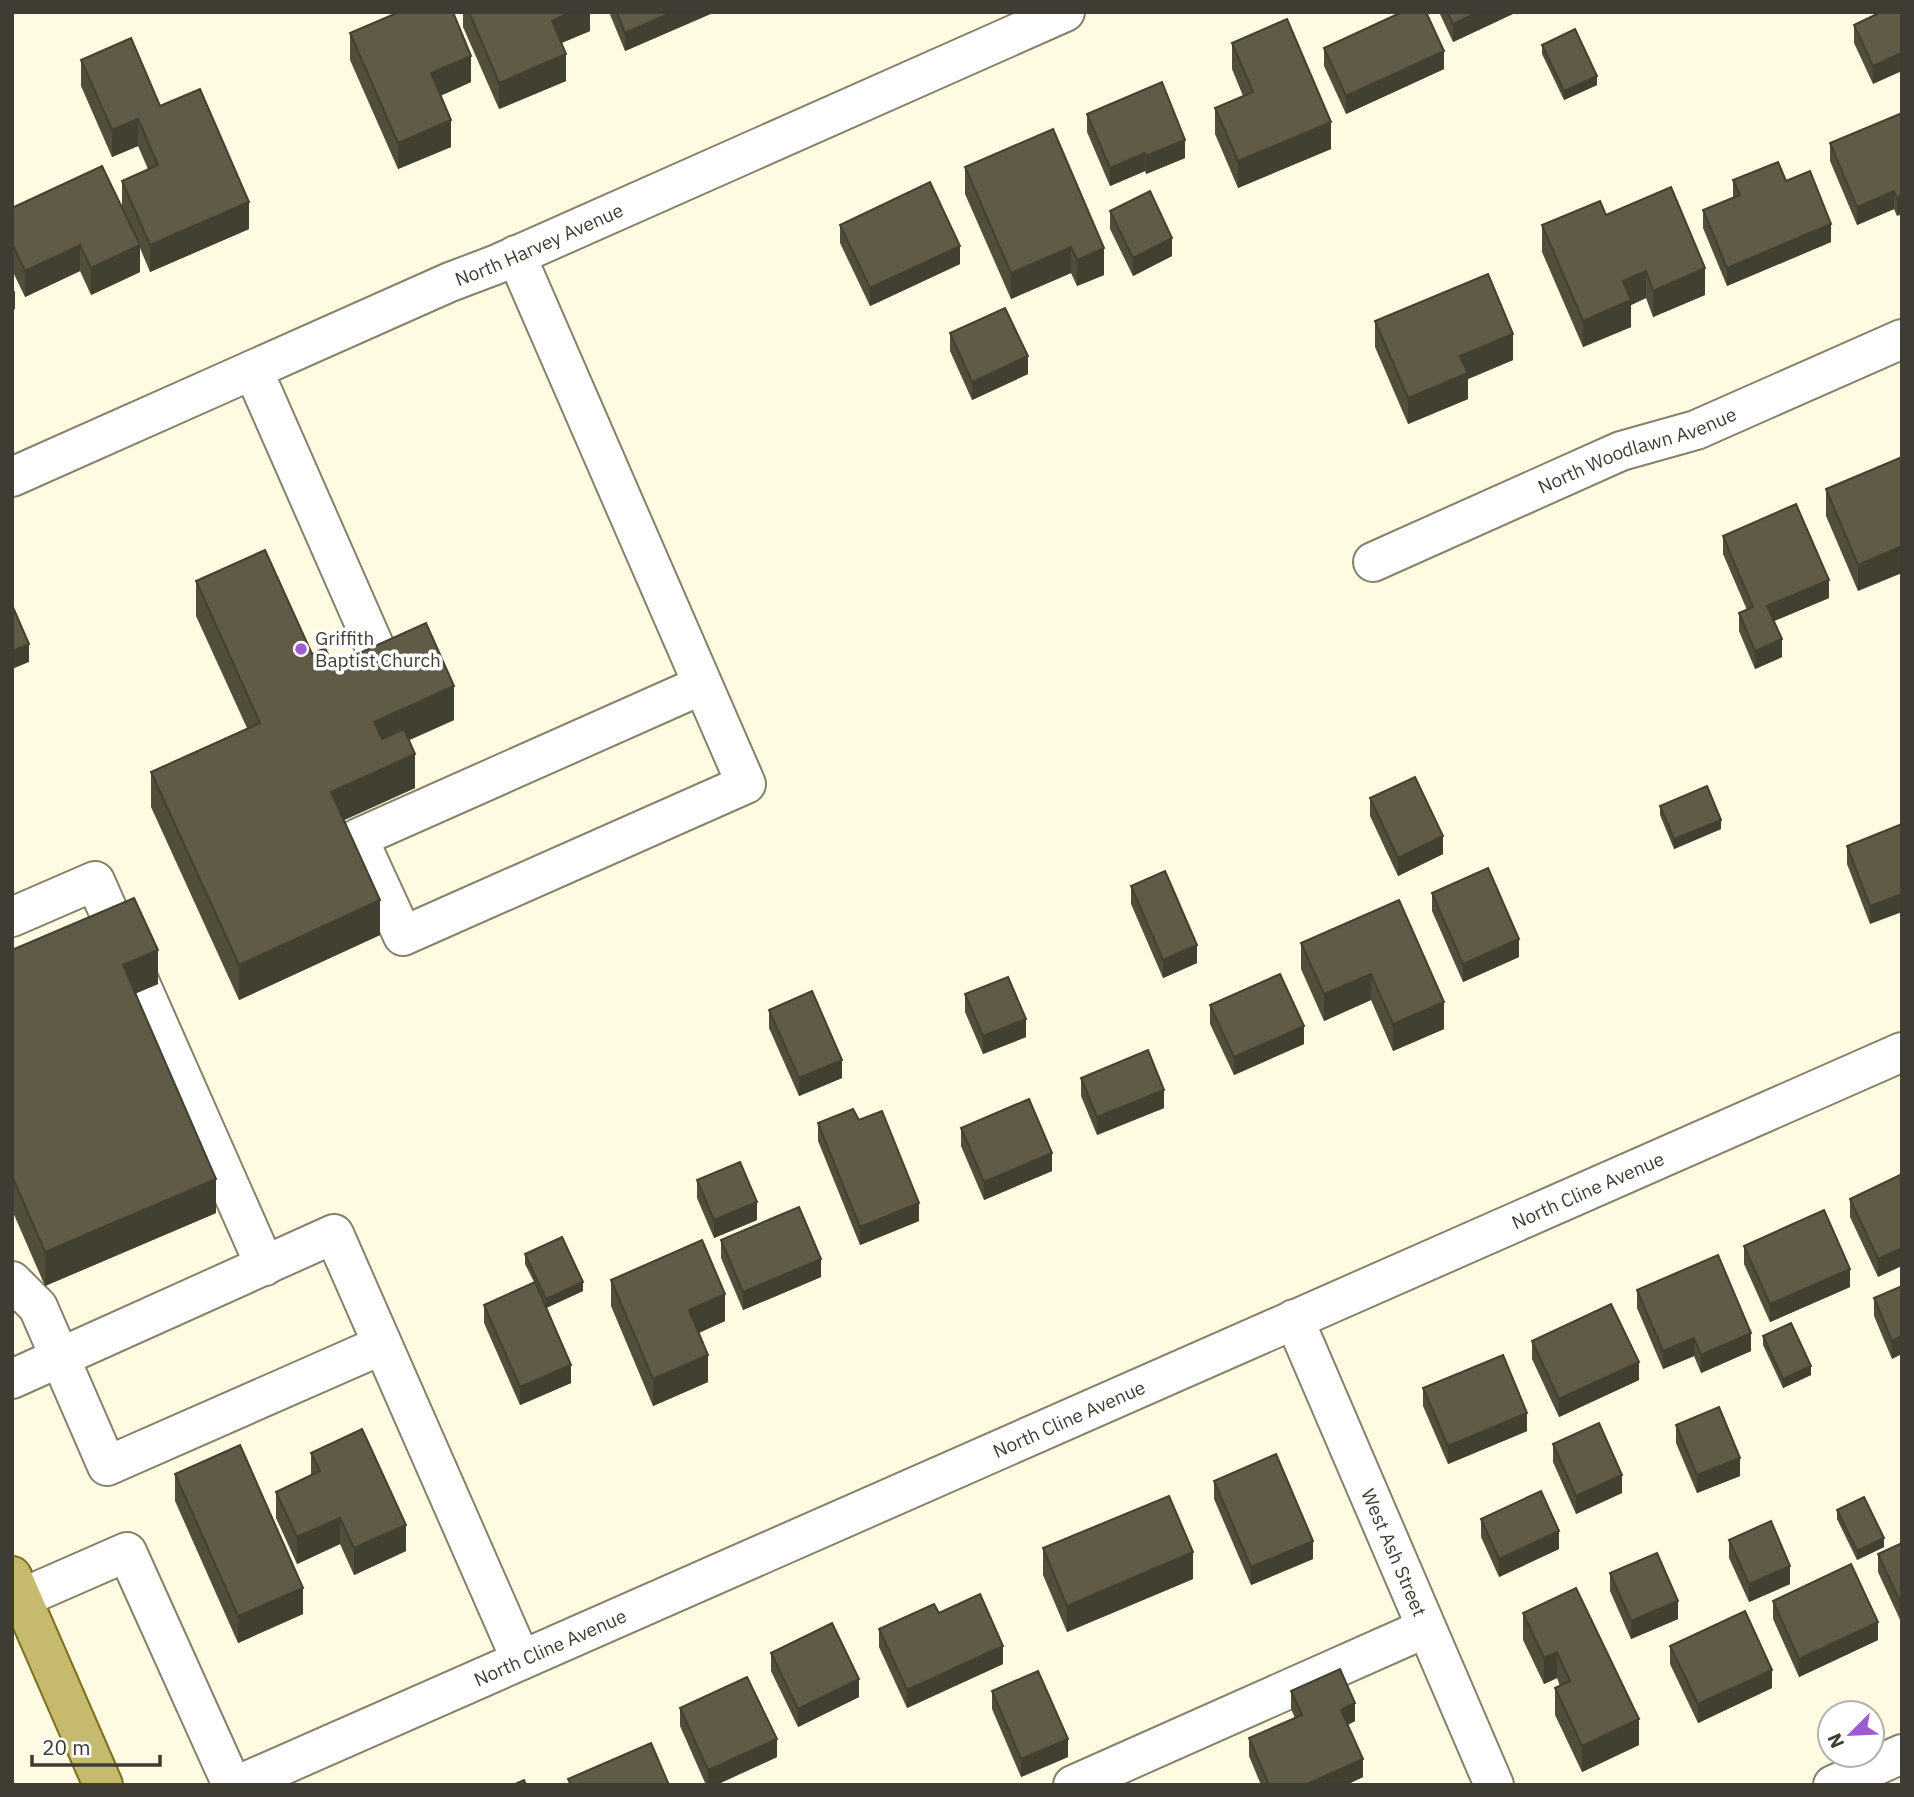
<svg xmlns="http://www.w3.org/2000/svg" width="1914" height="1797" font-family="'IBM Plex Sans',sans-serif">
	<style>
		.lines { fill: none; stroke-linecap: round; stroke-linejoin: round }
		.minor-casing { stroke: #85816b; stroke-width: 42 }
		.major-casing { stroke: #7e701c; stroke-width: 42 }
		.minor { stroke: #fff; stroke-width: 38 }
		.major { stroke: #c6ba6f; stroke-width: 38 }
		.wall { fill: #524e3c }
		.shaded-wall { fill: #424031 }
		.building { fill: #5f5b46; stroke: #424031; stroke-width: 2 }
		.poi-dot { fill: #9f5bd0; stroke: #fff; stroke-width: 2.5 }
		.labels { text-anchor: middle; stroke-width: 7; stroke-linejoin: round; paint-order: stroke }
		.street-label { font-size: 19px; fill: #3f3d33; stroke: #fff }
		.poi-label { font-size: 19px; fill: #3f3d33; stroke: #fff; text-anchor: start }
	</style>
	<rect width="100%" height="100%" fill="#fffae2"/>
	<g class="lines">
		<g class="minor-casing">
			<g id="minor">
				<polyline points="516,255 746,784 403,936 358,838 702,685"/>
				<polyline points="253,370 380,659"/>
				<path id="s1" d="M 12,477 L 450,282 L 495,265 L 1065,12"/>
				<path id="s2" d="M 1373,562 L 1621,451 L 1696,430 L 1902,339"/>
				<polyline points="12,917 95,881 265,1266"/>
				<polyline points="12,1281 38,1307 107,1466 382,1345"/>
				<path id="s3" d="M 1294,1319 L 1494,1785"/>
				<polyline points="12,1379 334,1234 521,1660"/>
				<polyline points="22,1598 127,1552 232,1785"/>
				<path id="s4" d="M 238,1785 L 1902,1052"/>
				<polyline points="1073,1785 1426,1628"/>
				<polyline points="1833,1785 1902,1754"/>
			</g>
		</g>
		<g class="major-casing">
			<polyline id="major" points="12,1576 103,1785"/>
		</g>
		<use href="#minor" class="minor"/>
		<use href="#major" class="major"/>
	</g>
	<g class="wall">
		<polygon points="463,12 590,12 590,31 561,43 566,81 499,109 463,27"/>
		<polygon points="609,12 715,12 625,51"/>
		<polygon points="1439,12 1517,12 1453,42"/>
		<polygon points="1881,12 1873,84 1854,43 1854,25"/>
		<polygon points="350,33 471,82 440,96 451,147 398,169 350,60"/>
		<polygon points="1232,43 1331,149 1238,188 1215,134 1215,108 1243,96 1232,69"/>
		<polygon points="1542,45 1597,85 1564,100 1542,54"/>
		<polygon points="1324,48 1444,69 1346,114 1324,66"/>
		<polygon points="81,60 160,106 249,229 150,272 140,248 140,272 91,295 80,271 25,297 12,270 12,208 122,207 122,181 148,169 138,146 112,157 81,86"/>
		<polygon points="1902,113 1897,216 1894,209 1857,225 1830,161 1830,143"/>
		<polygon points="1087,114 1185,158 1146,174 1145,171 1110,186 1087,132"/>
		<polygon points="1053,129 1104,275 1077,286 1071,273 1011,299 965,194 965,167"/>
		<polygon points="1733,180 1786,181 1831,242 1727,286 1703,228 1703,210 1733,197"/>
		<polygon points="1110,211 1172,256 1133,276 1110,229"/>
		<polygon points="1606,215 1705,295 1653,317 1646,298 1631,305 1631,327 1583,347 1542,252 1542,225"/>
		<polygon points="840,225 960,264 870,306 840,243"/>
		<polygon points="1375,321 1513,360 1468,379 1468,399 1408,424 1375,347"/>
		<polygon points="950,333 1028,374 972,400 950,351"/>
		<polygon points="1902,457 1858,591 1826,516 1826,489"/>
		<polygon points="1723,536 1829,598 1774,621 1782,657 1755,669 1739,631 1739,613 1747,610 1723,554"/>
		<polygon points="196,581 312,654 333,665 454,720 409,740 415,788 344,820 380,935 239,1000 151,807 151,772 247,728 196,616"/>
		<polygon points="1370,798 1443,854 1398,876 1370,816"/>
		<polygon points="1660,806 1721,829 1674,849 1660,815"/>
		<polygon points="1902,824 1870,924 1847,864 1847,846"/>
		<polygon points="1131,886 1197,963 1163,978 1131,904"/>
		<polygon points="1432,893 1519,957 1463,982 1432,911"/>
		<polygon points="1399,900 1444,1029 1393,1051 1371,1000 1324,1021 1301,969 1301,943"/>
		<polygon points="12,950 158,984 136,993 216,1213 45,1286 12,1210"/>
		<polygon points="965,994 1026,1037 983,1054 965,1012"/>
		<polygon points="1210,1005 1304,1044 1234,1075 1210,1024"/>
		<polygon points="769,1010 842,1078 799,1096 769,1028"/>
		<polygon points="1081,1078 1164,1108 1097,1135 1081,1096"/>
		<polygon points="859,1120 919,1221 860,1245 818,1141 818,1123"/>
		<polygon points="961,1128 1052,1171 984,1200 961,1146"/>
		<polygon points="1902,1174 1878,1277 1850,1217 1850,1199"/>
		<polygon points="697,1180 757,1220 714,1238 697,1198"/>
		<polygon points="721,1240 821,1277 743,1310 721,1258"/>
		<polygon points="1744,1246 1850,1287 1770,1322 1744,1264"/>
		<polygon points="525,1254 583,1291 546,1308 571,1383 520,1405 484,1323 484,1305 534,1282 525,1264"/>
		<polygon points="611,1280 725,1321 699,1333 708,1382 653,1406 611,1306"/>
		<polygon points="1902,1286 1892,1359 1874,1316 1874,1298"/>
		<polygon points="1637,1290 1751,1351 1701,1373 1694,1356 1663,1369 1637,1308"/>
		<polygon points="1763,1336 1811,1375 1783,1388 1763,1345"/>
		<polygon points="1532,1341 1639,1380 1559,1417 1532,1359"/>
		<polygon points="1423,1388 1527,1431 1448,1464 1423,1406"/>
		<polygon points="1676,1425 1740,1476 1697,1493 1676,1443"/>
		<polygon points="1553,1444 1622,1493 1576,1514 1553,1462"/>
		<polygon points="311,1453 406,1551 354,1575 340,1544 297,1564 276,1518 276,1492 311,1475"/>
		<polygon points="175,1474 303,1614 238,1643 175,1501"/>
		<polygon points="1214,1481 1313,1559 1251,1585 1214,1499"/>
		<polygon points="1837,1510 1884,1547 1857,1560 1837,1519"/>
		<polygon points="1481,1519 1559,1549 1499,1577 1481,1537"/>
		<polygon points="1729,1540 1790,1584 1749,1602 1729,1558"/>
		<polygon points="1902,1543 1902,1624 1878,1572 1878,1554"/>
		<polygon points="1043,1548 1193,1579 1067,1632 1043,1575"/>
		<polygon points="1610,1573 1678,1619 1631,1639 1610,1591"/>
		<polygon points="1773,1601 1878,1640 1799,1677 1773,1619"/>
		<polygon points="939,1613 1003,1664 907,1708 879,1647 879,1629"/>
		<polygon points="1523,1613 1639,1745 1582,1772 1555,1715 1555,1688 1560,1686 1557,1678 1544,1684 1523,1640"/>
		<polygon points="1670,1646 1772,1688 1698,1723 1670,1664"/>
		<polygon points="771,1653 859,1697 798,1727 771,1671"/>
		<polygon points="992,1691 1068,1757 1021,1777 992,1709"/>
		<polygon points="1291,1691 1355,1721 1348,1725 1363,1777 1346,1785 1261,1785 1249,1756 1249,1738 1295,1718 1291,1709"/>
		<polygon points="680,1708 777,1757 716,1785 706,1785 680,1726"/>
	</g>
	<g class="shaded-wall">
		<polygon points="571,12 590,12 590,31 552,47 552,21"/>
		<polygon points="673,12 715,12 625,51 625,33"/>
		<polygon points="1478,12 1517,12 1453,42 1453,24"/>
		<polygon points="1444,51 1444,69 1346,114 1346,96"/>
		<polygon points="1902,53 1902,71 1873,84 1873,66"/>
		<polygon points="566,54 566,81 499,109 499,83"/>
		<polygon points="471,56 471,82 431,100 431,73"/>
		<polygon points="1597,76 1597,85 1564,100 1564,91"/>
		<polygon points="138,119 138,146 112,157 112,130"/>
		<polygon points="451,120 451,147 398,169 398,143"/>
		<polygon points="1331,122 1331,149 1238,188 1238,161"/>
		<polygon points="1185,140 1185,158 1146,174 1146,156"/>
		<polygon points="1145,153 1145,171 1110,186 1110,168"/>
		<polygon points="1894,191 1894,209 1857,225 1857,207"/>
		<polygon points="1902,196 1902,214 1897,216 1897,198"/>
		<polygon points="249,202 249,229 150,272 150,245"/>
		<polygon points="1831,224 1831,242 1727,286 1727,268"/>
		<polygon points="1172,238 1172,256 1133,276 1133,258"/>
		<polygon points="80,245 80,271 25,297 25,271"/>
		<polygon points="140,245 140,272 91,295 91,268"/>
		<polygon points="960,246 960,264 870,306 870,288"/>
		<polygon points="1071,247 1071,273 1011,299 1011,273"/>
		<polygon points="1104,248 1104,275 1077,286 1077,260"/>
		<polygon points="1705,268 1705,295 1653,317 1653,291"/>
		<polygon points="1646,271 1646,298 1631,305 1631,327 1583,347 1583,321 1623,281"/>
		<polygon points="15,291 15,309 12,310 12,292"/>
		<polygon points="1513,334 1513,360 1468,379 1468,399 1408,424 1408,398 1460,356"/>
		<polygon points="1028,356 1028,374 972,400 972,382"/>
		<polygon points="1902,546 1902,573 1858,591 1858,565"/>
		<polygon points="1829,580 1829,598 1767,624 1767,606"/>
		<polygon points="1782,639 1782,657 1755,669 1755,651"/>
		<polygon points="29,644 29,662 12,669 12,651"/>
		<polygon points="454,686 454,720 374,756 374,722"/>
		<polygon points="415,754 415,788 331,826 331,792"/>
		<polygon points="1721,820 1721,829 1674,849 1674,839"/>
		<polygon points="1443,836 1443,854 1398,876 1398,858"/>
		<polygon points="1902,876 1902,912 1870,924 1870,906"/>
		<polygon points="380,900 380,935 239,1000 239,965"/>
		<polygon points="1519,939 1519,957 1463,982 1463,964"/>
		<polygon points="1197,945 1197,963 1163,978 1163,960"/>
		<polygon points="158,950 158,984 123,999 123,965"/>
		<polygon points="1371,974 1371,1000 1324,1021 1324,994"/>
		<polygon points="1444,1002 1444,1029 1393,1051 1393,1024"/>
		<polygon points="1026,1019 1026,1037 983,1054 983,1036"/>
		<polygon points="1304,1026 1304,1044 1234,1075 1234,1057"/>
		<polygon points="842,1060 842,1078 799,1096 799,1078"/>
		<polygon points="1164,1090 1164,1108 1097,1135 1097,1117"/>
		<polygon points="1052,1153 1052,1171 984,1200 984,1182"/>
		<polygon points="216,1179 216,1213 45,1286 45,1252"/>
		<polygon points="757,1202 757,1220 714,1238 714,1220"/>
		<polygon points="919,1203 919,1221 860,1245 860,1227"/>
		<polygon points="1902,1248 1902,1266 1878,1277 1878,1259"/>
		<polygon points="821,1259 821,1277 743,1310 743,1292"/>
		<polygon points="1850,1269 1850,1287 1770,1322 1770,1304"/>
		<polygon points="583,1282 583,1291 546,1308 546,1299"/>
		<polygon points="725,1294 725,1321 689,1337 689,1310"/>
		<polygon points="1751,1333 1751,1351 1701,1373 1701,1355"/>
		<polygon points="1902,1336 1902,1354 1892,1359 1892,1341"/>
		<polygon points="1694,1338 1694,1356 1663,1369 1663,1351"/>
		<polygon points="708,1355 708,1382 653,1406 653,1379"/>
		<polygon points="1639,1362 1639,1380 1559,1417 1559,1399"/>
		<polygon points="571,1365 571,1383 520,1405 520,1387"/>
		<polygon points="1811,1366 1811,1375 1783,1388 1783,1379"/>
		<polygon points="1527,1413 1527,1431 1448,1464 1448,1446"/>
		<polygon points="1740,1458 1740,1476 1697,1493 1697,1475"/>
		<polygon points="1622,1475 1622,1493 1576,1514 1576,1496"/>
		<polygon points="340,1518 340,1544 297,1564 297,1537"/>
		<polygon points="406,1525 406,1551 354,1575 354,1548"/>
		<polygon points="1559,1531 1559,1549 1499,1577 1499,1559"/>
		<polygon points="1884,1538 1884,1547 1857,1560 1857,1551"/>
		<polygon points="1313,1541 1313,1559 1251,1585 1251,1567"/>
		<polygon points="1193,1552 1193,1579 1067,1632 1067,1606"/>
		<polygon points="1790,1566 1790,1584 1749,1602 1749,1584"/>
		<polygon points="303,1588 303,1614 238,1643 238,1616"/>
		<polygon points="1678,1601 1678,1619 1631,1639 1631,1621"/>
		<polygon points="1878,1622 1878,1640 1799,1677 1799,1659"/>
		<polygon points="1003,1646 1003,1664 907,1708 907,1690"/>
		<polygon points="1557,1652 1557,1678 1544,1684 1544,1658"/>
		<polygon points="1772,1670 1772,1688 1698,1723 1698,1704"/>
		<polygon points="859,1679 859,1697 798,1727 798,1709"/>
		<polygon points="1355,1703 1355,1721 1341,1728 1341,1710"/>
		<polygon points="1639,1719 1639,1745 1582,1772 1582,1746"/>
		<polygon points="777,1739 777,1757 716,1785 708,1785 708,1770"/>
		<polygon points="1068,1739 1068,1757 1021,1777 1021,1759"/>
		<polygon points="1363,1759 1363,1777 1346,1785 1305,1785"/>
	</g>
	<g class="building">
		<polygon points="399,12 453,12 471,56 431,73 451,120 398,143 350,33"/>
		<polygon points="469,12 571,12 552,21 566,54 499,83"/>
		<polygon points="617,12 673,12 625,33"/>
		<polygon points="1402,12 1426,12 1444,51 1346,96 1324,48"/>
		<polygon points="1447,12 1478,12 1453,24"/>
		<polygon points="1881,12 1902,12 1902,53 1873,66 1854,25"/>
		<polygon points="1287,19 1331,122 1238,161 1215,108 1253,92 1232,43"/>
		<polygon points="1575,29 1597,76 1564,91 1542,45"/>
		<polygon points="131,38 160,106 200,89 249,202 150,245 122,181 158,165 138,119 112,130 81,60"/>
		<polygon points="1162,82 1185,140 1146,156 1145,153 1110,168 1087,114"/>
		<polygon points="1902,113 1902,196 1897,198 1894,191 1857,207 1830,143"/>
		<polygon points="1053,129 1104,248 1077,260 1071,247 1011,273 965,167"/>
		<polygon points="1778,162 1786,181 1810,171 1831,224 1727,268 1703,210 1740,195 1733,180"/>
		<polygon points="102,166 140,245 91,268 80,245 25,271 12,243 12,208"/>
		<polygon points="930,182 960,246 870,288 840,225"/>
		<polygon points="1671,187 1705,268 1653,291 1646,271 1623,281 1631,300 1583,321 1542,225 1600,201 1606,215"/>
		<polygon points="1150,191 1172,238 1133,258 1110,211"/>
		<polygon points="1488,274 1513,334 1460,356 1468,373 1408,398 1375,321"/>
		<polygon points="1005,308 1028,356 972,382 950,333"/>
		<polygon points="1902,457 1902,546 1858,565 1826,489"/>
		<polygon points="1796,504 1829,580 1767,606 1782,639 1755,651 1739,613 1753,607 1723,536"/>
		<polygon points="265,550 312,654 325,648 333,665 426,623 454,686 374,722 382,739 404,729 415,754 331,792 380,900 239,965 151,772 260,723 196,581"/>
		<polygon points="12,605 29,644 12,651"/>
		<polygon points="1415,777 1443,836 1398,858 1370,798"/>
		<polygon points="1707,786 1721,820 1674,839 1660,806"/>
		<polygon points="1902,824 1902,894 1870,906 1847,846"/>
		<polygon points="1488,868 1519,939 1463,964 1432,893"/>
		<polygon points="1165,871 1197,945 1163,960 1131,886"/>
		<polygon points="134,898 158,950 123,965 216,1179 45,1252 12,1176 12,950"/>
		<polygon points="1399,900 1444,1002 1393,1024 1371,974 1324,994 1301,943"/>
		<polygon points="1280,974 1304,1026 1234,1057 1210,1005"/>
		<polygon points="1008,977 1026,1019 983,1036 965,994"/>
		<polygon points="812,991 842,1060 799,1078 769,1010"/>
		<polygon points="1148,1050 1164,1090 1097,1117 1081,1078"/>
		<polygon points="1029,1099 1052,1153 984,1182 961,1128"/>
		<polygon points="853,1109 859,1120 882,1111 919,1203 860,1227 818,1123"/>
		<polygon points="740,1162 757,1202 714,1220 697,1180"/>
		<polygon points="1902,1174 1902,1248 1878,1259 1850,1199"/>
		<polygon points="799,1207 821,1259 743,1292 721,1240"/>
		<polygon points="1824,1210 1850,1269 1770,1304 1744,1246"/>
		<polygon points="562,1237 583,1282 546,1299 525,1254"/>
		<polygon points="702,1240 725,1294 689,1310 708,1355 653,1379 611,1280"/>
		<polygon points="1718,1255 1751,1333 1701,1355 1694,1338 1663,1351 1637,1290"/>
		<polygon points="535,1282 571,1365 520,1387 484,1305"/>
		<polygon points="1902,1286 1902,1336 1892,1341 1874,1298"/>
		<polygon points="1611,1304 1639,1362 1559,1399 1532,1341"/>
		<polygon points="1791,1323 1811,1366 1783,1379 1763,1336"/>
		<polygon points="1503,1355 1527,1413 1448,1446 1423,1388"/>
		<polygon points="1719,1407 1740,1458 1697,1475 1676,1425"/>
		<polygon points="1599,1423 1622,1475 1576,1496 1553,1444"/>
		<polygon points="362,1429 406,1525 354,1548 340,1518 297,1537 276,1492 320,1471 311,1453"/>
		<polygon points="240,1445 303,1588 238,1616 175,1474"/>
		<polygon points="1276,1454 1313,1541 1251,1567 1214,1481"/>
		<polygon points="1541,1491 1559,1531 1499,1559 1481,1519"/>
		<polygon points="1169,1496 1193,1552 1067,1606 1043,1548"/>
		<polygon points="1864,1497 1884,1538 1857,1551 1837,1510"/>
		<polygon points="1771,1521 1790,1566 1749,1584 1729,1540"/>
		<polygon points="1902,1543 1902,1606 1878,1554"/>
		<polygon points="1657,1553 1678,1601 1631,1621 1610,1573"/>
		<polygon points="1851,1564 1878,1622 1799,1659 1773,1601"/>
		<polygon points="1576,1588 1639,1719 1582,1746 1555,1688 1570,1681 1557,1652 1544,1658 1523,1613"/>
		<polygon points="980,1594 1003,1646 907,1690 879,1629 934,1604 939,1613"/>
		<polygon points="1745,1611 1772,1670 1698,1704 1670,1646"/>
		<polygon points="832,1623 859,1679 798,1709 771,1653"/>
		<polygon points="1340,1669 1355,1703 1341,1710 1363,1759 1305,1785 1269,1785 1249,1738 1302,1715 1291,1691"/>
		<polygon points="1038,1671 1068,1739 1021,1759 992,1691"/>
		<polygon points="747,1677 777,1739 708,1770 680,1708"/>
		<polygon points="651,1743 669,1785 571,1785 568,1779"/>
		<polygon points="524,1780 526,1785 513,1785"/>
	</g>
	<circle class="poi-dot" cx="301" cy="649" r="7"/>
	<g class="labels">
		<g class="street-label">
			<text dy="7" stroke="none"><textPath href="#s1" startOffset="576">North Harvey Avenue</textPath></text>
			<text dy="7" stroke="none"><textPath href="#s2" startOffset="287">North Woodlawn Avenue</textPath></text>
			<text dy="7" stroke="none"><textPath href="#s4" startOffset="1475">North Cline Avenue</textPath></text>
			<text dy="7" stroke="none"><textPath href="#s4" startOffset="908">North Cline Avenue</textPath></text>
			<text dy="7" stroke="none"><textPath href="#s3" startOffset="254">West Ash Street</textPath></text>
			<text dy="7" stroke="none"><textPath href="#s4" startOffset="341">North Cline Avenue</textPath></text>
		</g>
		<g class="poi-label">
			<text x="315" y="645">Griffith<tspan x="315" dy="22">Baptist Church</tspan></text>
		</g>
	</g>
	<rect width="1914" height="1797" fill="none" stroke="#3f3d33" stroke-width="28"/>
	<g transform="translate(1851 1734) rotate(246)"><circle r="33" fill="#ffffff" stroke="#b2b1ad" stroke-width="2"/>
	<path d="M0-5L12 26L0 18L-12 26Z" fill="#9f5bd0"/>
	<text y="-10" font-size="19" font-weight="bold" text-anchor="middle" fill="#3f3d33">N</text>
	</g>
	<path d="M32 1755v10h128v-10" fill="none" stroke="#3f3d33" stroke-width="3.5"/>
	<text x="42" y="1755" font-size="21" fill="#3f3d33" stroke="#ffffff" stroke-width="5" paint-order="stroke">20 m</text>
</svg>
